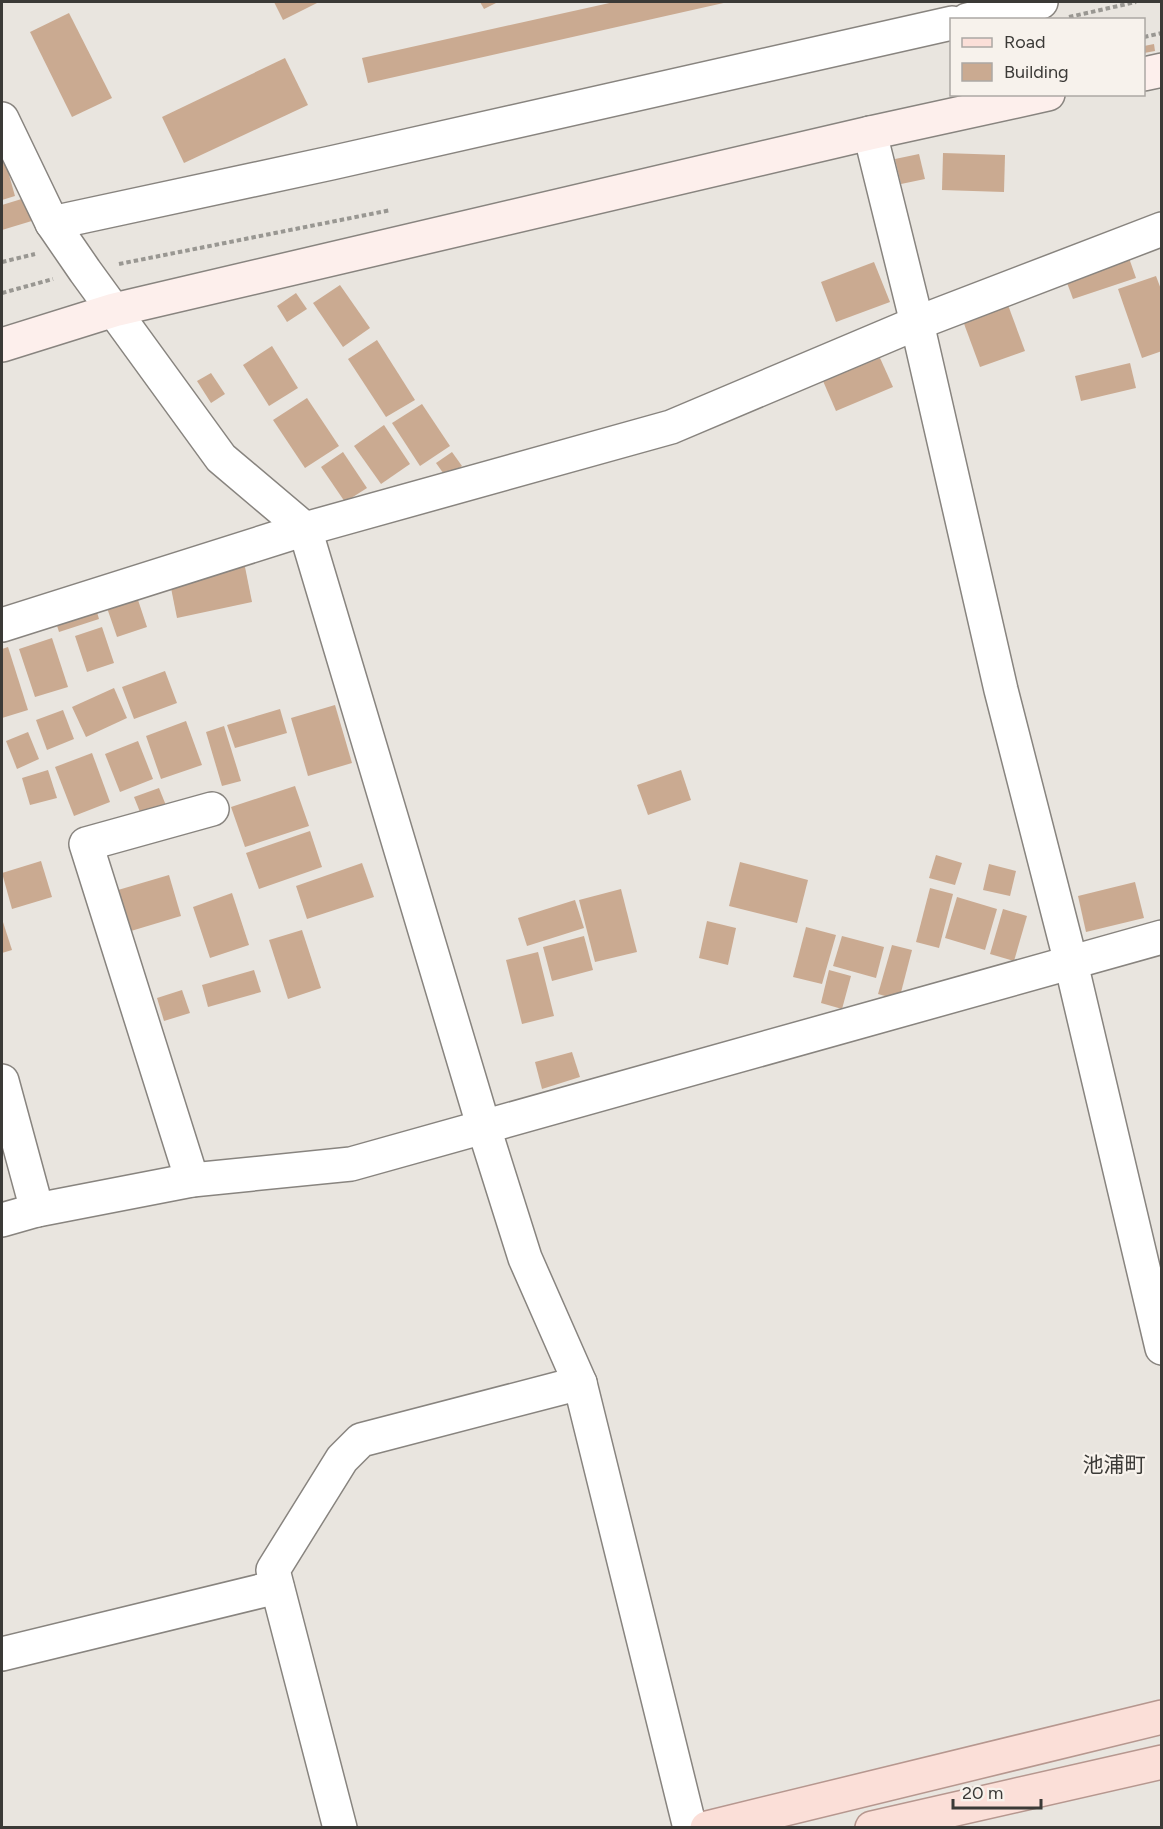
<svg xmlns="http://www.w3.org/2000/svg" width="1163" height="1829" font-family="Figtree,'Noto Sans JP',sans-serif">
	<style>
		.building { fill: #caaa91 }
		.lines { fill: none; stroke-linecap: round; stroke-linejoin: round }
		.street-casing { stroke: #88847f; stroke-width: 36 }
		.secondary-casing { stroke: #88847f; stroke-width: 36 }
		.primary-casing { stroke: #b6978f; stroke-width: 36 }
		.path { stroke: #999792; stroke-width: 4; stroke-dasharray: 4.5 3; stroke-linecap: butt }
		.street { stroke: #fff; stroke-width: 33 }
		.secondary { stroke: #fdefec; stroke-width: 33 }
		.primary { stroke: #fbdfd8; stroke-width: 33 }
		.labels { text-anchor: middle; stroke-width: 4.5; stroke-linejoin: round; paint-order: stroke }
		.quarter-label { font-size: 21px; fill: #3b3a37; stroke: #f7f2ec }
	</style>
	<rect width="100%" height="100%" fill="#e9e5df"/>
	<g class="building">
		<polygon points="274,2 319,2 283,20"/>
		<polygon points="480,2 498,2 484,9"/>
		<polygon points="614,2 728,2 368,83 362,58"/>
		<polygon points="69,13 112,98 72,117 30,32"/>
		<polygon points="1154,44 1155,51 1144,53 1144,46"/>
		<polygon points="285,58 308,105 184,163 162,117"/>
		<polygon points="2,150 15,196 2,200"/>
		<polygon points="943,153 1005,155 1004,192 942,190"/>
		<polygon points="919,154 925,179 901,184 895,159"/>
		<polygon points="28,197 35,220 2,230 2,205"/>
		<polygon points="1129,258 1136,278 1073,299 1066,280"/>
		<polygon points="874,262 890,302 836,322 821,282"/>
		<polygon points="1156,276 1162,292 1162,351 1142,358 1118,289"/>
		<polygon points="340,285 370,328 343,347 313,303"/>
		<polygon points="296,293 307,309 287,322 277,306"/>
		<polygon points="1008,305 1025,351 980,367 963,321"/>
		<polygon points="377,340 415,400 386,417 348,359"/>
		<polygon points="272,346 298,388 269,406 243,365"/>
		<polygon points="880,358 893,387 836,411 823,381"/>
		<polygon points="1130,363 1136,388 1081,401 1075,376"/>
		<polygon points="211,373 225,394 211,403 197,381"/>
		<polygon points="307,398 339,446 305,468 273,420"/>
		<polygon points="422,404 450,446 420,466 392,423"/>
		<polygon points="384,425 410,464 381,484 354,446"/>
		<polygon points="343,452 367,488 345,502 321,467"/>
		<polygon points="452,452 462,466 446,477 436,463"/>
		<polygon points="244,562 252,602 177,618 169,578"/>
		<polygon points="135,591 147,627 117,637 105,602"/>
		<polygon points="94,602 99,619 59,632 54,616"/>
		<polygon points="102,627 114,663 87,672 75,636"/>
		<polygon points="52,638 68,687 35,697 19,649"/>
		<polygon points="8,647 28,710 2,718 2,649"/>
		<polygon points="165,671 177,703 134,719 122,687"/>
		<polygon points="114,688 127,718 86,737 72,707"/>
		<polygon points="335,705 352,763 308,776 291,718"/>
		<polygon points="280,709 287,733 235,748 227,725"/>
		<polygon points="63,710 74,739 47,750 36,720"/>
		<polygon points="186,721 202,765 161,779 146,736"/>
		<polygon points="224,726 241,781 222,786 206,732"/>
		<polygon points="28,732 39,759 17,769 6,741"/>
		<polygon points="138,741 153,779 120,792 105,754"/>
		<polygon points="92,753 110,802 74,816 55,767"/>
		<polygon points="48,770 57,798 30,805 22,778"/>
		<polygon points="681,770 691,800 648,815 637,785"/>
		<polygon points="295,786 309,826 245,847 231,807"/>
		<polygon points="159,788 167,808 142,817 134,797"/>
		<polygon points="310,831 322,867 259,889 246,853"/>
		<polygon points="936,855 962,863 955,885 929,878"/>
		<polygon points="41,861 52,897 12,909 2,873"/>
		<polygon points="740,862 808,880 797,923 729,906"/>
		<polygon points="362,863 374,897 307,919 296,886"/>
		<polygon points="989,864 1016,871 1010,896 983,890"/>
		<polygon points="169,875 181,916 131,931 118,890"/>
		<polygon points="1135,882 1144,918 1086,932 1078,896"/>
		<polygon points="930,888 953,894 939,948 916,942"/>
		<polygon points="621,889 637,952 595,962 579,900"/>
		<polygon points="232,893 249,945 210,958 193,907"/>
		<polygon points="957,897 997,909 985,950 945,938"/>
		<polygon points="575,900 584,928 527,946 518,918"/>
		<polygon points="1003,909 1027,916 1014,961 990,954"/>
		<polygon points="2,919 12,950 2,953"/>
		<polygon points="707,921 736,928 728,965 699,958"/>
		<polygon points="806,927 836,935 822,984 793,977"/>
		<polygon points="302,930 321,988 288,999 269,940"/>
		<polygon points="584,936 593,970 552,981 543,947"/>
		<polygon points="842,936 884,947 876,978 833,966"/>
		<polygon points="892,945 912,950 899,1000 878,994"/>
		<polygon points="538,952 554,1016 522,1024 506,960"/>
		<polygon points="254,970 261,992 208,1007 202,985"/>
		<polygon points="829,970 851,976 842,1009 821,1003"/>
		<polygon points="182,990 190,1013 164,1021 157,998"/>
		<polygon points="572,1052 580,1077 542,1089 535,1062"/>
	</g>
	<g class="lines">
		<g class="street-casing">
			<g id="street">
				<polyline points="967,20 1041,2"/>
				<polyline points="2,119 52,223 85,271 221,458 305,529 484,1128 525,1258 580,1383 690,1828"/>
				<polyline points="870,133 917,323 1001,690 1071,963 1162,1348"/>
				<polyline points="52,223 331,163 952,23"/>
				<polyline points="2,625 305,529 671,427 917,323 1162,229"/>
				<polyline points="2,1081 37,1210"/>
				<polyline points="192,1180 86,844 212,809"/>
				<polyline points="2,1220 37,1210 192,1180 351,1164 1162,937"/>
				<polyline points="2,1654 277,1587"/>
				<polyline points="340,1828 273,1570 342,1459 361,1440 580,1383"/>
			</g>
		</g>
		<g class="secondary-casing">
			<g id="secondary">
				<polyline points="1144,74 1162,70"/>
				<polyline points="2,345 114,310 870,133 1048,94"/>
			</g>
		</g>
		<g class="primary-casing">
			<g id="primary">
				<polyline points="707,1828 1162,1717"/>
				<polyline points="872,1828 1162,1762"/>
			</g>
		</g>
		<g class="path">
			<polyline points="1069,17 1136,2"/>
			<polyline points="1144,37 1162,33"/>
			<polyline points="2,262 35,254"/>
			<polyline points="119,264 391,210"/>
			<polyline points="2,293 53,279"/>
		</g>
		<use href="#street" class="street"/>
		<use href="#secondary" class="secondary"/>
		<use href="#primary" class="primary"/>
	</g>
	<g class="labels">
		<g class="quarter-label">
			<text x="1114" y="1472">池浦町</text>
		</g>
	</g>
	<rect width="1163" height="1829" fill="none" stroke="#3b3a37" stroke-width="6"/>
	<rect x="950" y="18" width="195" height="78" fill="#f7f2ec" stroke="#aca8a4" stroke-width="1.5"/>
	<rect x="962" y="38" width="30" height="9" fill="#fbdfd8" stroke="#aca8a4" stroke-width="1.5"/>
	<text x="1004" y="48" font-size="18" fill="#3b3a37">Road</text>
	<rect x="962" y="63" width="30" height="18" fill="#caaa91" stroke="#aca8a4" stroke-width="1.5"/>
	<text x="1004" y="78" font-size="18" fill="#3b3a37">Building</text>
	<path d="M953 1799v9h88v-9" fill="none" stroke="#3b3a37" stroke-width="3"/>
	<text x="962" y="1799" font-size="18" fill="#3b3a37" stroke="#f7f2ec" stroke-width="4.5" paint-order="stroke">20 m</text>
</svg>
